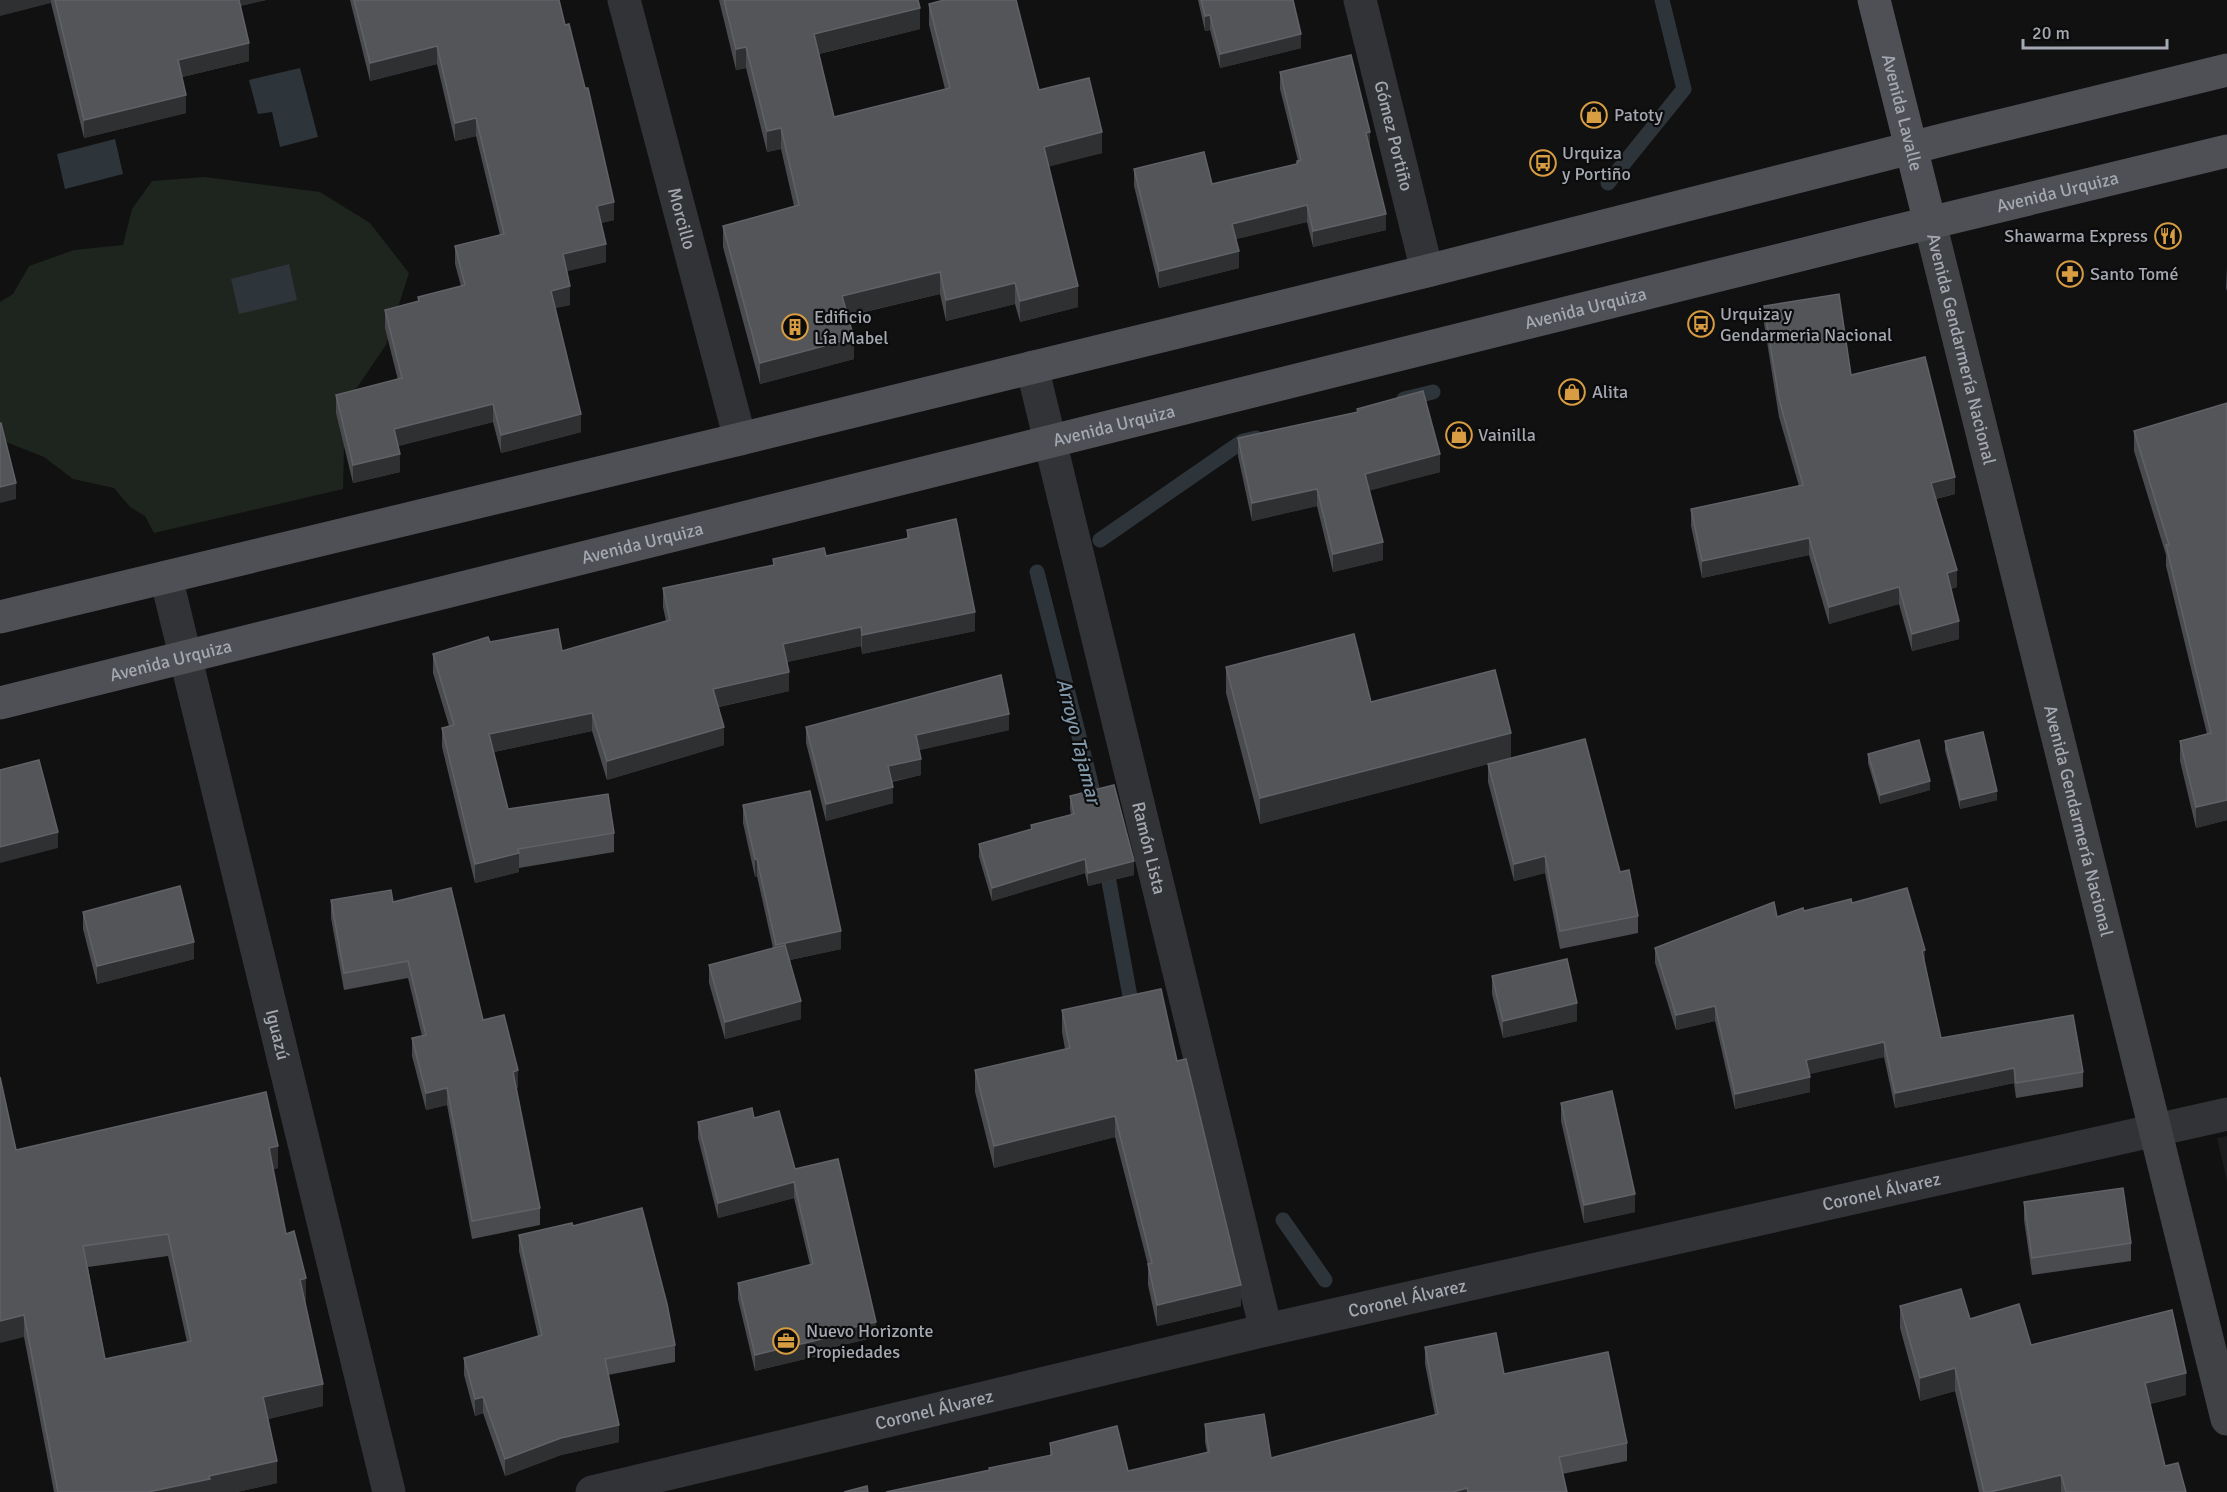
<svg xmlns="http://www.w3.org/2000/svg" width="2227" height="1492" font-family="Signika,sans-serif">
	<style>
		.built { fill: #1d1d1f }
		.green { fill: #1e241e }
		.water { fill: #2e353a }
		.lines { fill: none; stroke-linecap: round; stroke-linejoin: round }
		.stream { stroke: #2e353a; stroke-width: 15 }
		.minor { stroke: #323336; stroke-width: 33 }
		.secondary { stroke: #404246; stroke-width: 33 }
		.primary { stroke: #4f5055; stroke-width: 33 }
		.wall { fill: #4a4b4e; fill-rule: evenodd }
		.shaded-wall { fill: #2f3032 }
		.building { fill: #535559; stroke: #606267; stroke-width: 1.5; fill-rule: evenodd }
		.labels { text-anchor: middle; stroke-width: 4.5; stroke-linejoin: round; paint-order: stroke }
		.street-label { font-size: 18px; fill: #a4a8b1; stroke: #0c0c0d }
		.poi-label { font-size: 18px; fill: #a4a8b1; stroke: #0c0c0d; text-anchor: start }
		.water-label { font-size: 20px; font-style: italic; fill: #7f97a8; stroke: #0c0c0d }
	</style>
	<rect width="100%" height="100%" fill="#111112"/>
	<polygon class="built" points="2227,1136 2227,1181 2217,1138"/>
	<polygon class="green" points="205,177 320,192 370,223 409,273 386,345 345,405 343,489 154,533 145,516 130,507 114,488 73,479 44,457 6,442 0,426 0,302 13,294 29,266 74,250 123,245 132,209 152,181"/>
	<g class="water">
		<polygon points="300,68 318,137 280,147 272,112 258,114 249,80"/>
		<polygon points="115,139 123,174 65,189 57,154"/>
		<polygon points="289,264 297,300 239,314 231,279"/>
	</g>
	<g class="lines">
		<g class="stream">
			<polyline points="1608,183 1684,89 1662,0"/>
			<polyline points="1404,399 1433,392"/>
			<polyline points="1100,540 1243,441 1256,438"/>
			<polyline points="1037,572 1090,779 1096,810"/>
			<polyline points="1105,860 1131,1002 1138,1012"/>
			<polyline points="1283,1220 1325,1280"/>
		</g>
		<g class="minor">
			<path id="s1" d="M 624,0 L 740,439"/>
			<path id="s2" d="M 1360,0 L 1427,271"/>
			<path id="s3" d="M 1032,367 L 1266,1330"/>
			<path id="s4" d="M 166,577 L 389,1492"/>
			<path id="s5" d="M 592,1492 L 1266,1330 L 2227,1114"/>
		</g>
		<path class="secondary" id="s6" d="M 1930,223 L 2227,1419"/>
		<g class="primary">
			<path id="s7" d="M 1874,0 L 1930,223"/>
			<polyline points="0,617 740,439 1427,271 1950,138 2227,70"/>
			<path id="s8" d="M 0,703 L 1892,232 L 2227,151"/>
		</g>
	</g>
	<g class="wall">
		<polygon points="0,0 266,0 240,6 249,61 182,77 186,113 84,138 51,3"/>
		<polygon points="350,0 559,0 614,220 601,223 606,262 567,271 570,305 555,308 581,432 501,453 493,422 398,446 400,472 353,483 336,413 336,395 398,380 385,328 385,310 418,301 418,297 461,286 455,264 455,246 500,235 476,136 455,141 437,64 370,81"/>
		<polygon points="719,0 918,0 920,29 819,54 834,117 945,89 929,25 929,4 1039,90 1102,153 1048,166 1078,307 1020,322 1015,304 946,321 940,294 848,316 854,359 760,384 723,247 723,226 794,206 781,149 767,152 746,68 736,70"/>
		<polygon points="1198,0 1293,0 1301,48 1220,68 1210,30 1205,31"/>
		<polygon points="1280,72 1370,148 1386,230 1313,247 1307,222 1236,239 1239,268 1159,288 1134,186 1134,169 1212,184 1297,164 1297,161 1298,161 1280,89"/>
		<polygon points="2227,267 2227,291 2226,288"/>
		<polygon points="1764,306 1851,375 1955,494 1936,499 1957,587 1951,589 1959,639 1912,651 1899,604 1829,624 1809,555 1702,578 1691,526 1691,509 1799,486 1779,417 1764,323"/>
		<polygon points="2227,403 2227,820 2196,828 2180,761 2180,741 2207,734 2166,566 2166,555 2134,451 2134,431"/>
		<polygon points="1357,409 1440,472 1369,490 1383,560 1333,572 1317,506 1252,521 1238,456 1238,438 1357,412"/>
		<polygon points="907,530 975,631 862,654 861,646 787,662 789,691 719,707 724,745 607,780 592,731 494,752 508,809 614,833 614,852 519,868 519,872 475,883 442,747 442,728 449,726 433,673 433,654 490,642 562,651 666,621 663,607 663,588 773,565 773,559 826,556 907,539"/>
		<polygon points="1226,667 1371,702 1511,758 1620,872 1638,916 1638,933 1560,949 1545,873 1514,881 1488,782 1488,764 1260,824 1226,693"/>
		<polygon points="806,727 1009,730 919,750 921,775 892,782 893,803 826,821 806,743"/>
		<polygon points="1945,741 1997,800 1960,809 1945,750"/>
		<polygon points="1868,754 1930,790 1880,804 1868,763"/>
		<polygon points="1070,796 1134,875 1088,886 1085,873 992,901 979,857 979,844 1031,829 1031,825 1071,815 1070,809"/>
		<polygon points="743,805 841,949 790,960 801,1019 725,1039 709,983 709,965 773,948 757,876 755,877 743,823"/>
		<polygon points="331,900 393,902 483,1020 518,1088 516,1088 540,1208 540,1225 472,1239 447,1105 426,1110 412,1056 412,1038 422,1036 408,978 344,990 331,918"/>
		<polygon points="1852,903 1925,965 1941,1038 2083,1072 2083,1087 2016,1098 2014,1083 1895,1108 1884,1057 1809,1074 1810,1092 1735,1109 1715,1021 1676,1030 1655,963 1655,948 1777,917 1804,911"/>
		<polygon points="83,912 194,959 97,984 83,929"/>
		<polygon points="1492,976 1577,1021 1503,1038 1492,994"/>
		<polygon points="1062,1010 1177,1061 1241,1306 1157,1326 1148,1285 1148,1265 1115,1137 994,1168 975,1092 975,1070 1065,1049 1062,1032"/>
		<polygon points="1561,1103 1635,1212 1584,1223 1561,1121"/>
		<polygon points="754,1118 795,1169 876,1337 822,1350 822,1355 755,1371 738,1299 738,1283 810,1265 794,1198 718,1218 698,1138 698,1122"/>
		<path d="M 16,1150 L 278,1168 L 273,1169 L 286,1234 L 306,1300 L 305,1301 L 323,1406 L 268,1419 L 277,1483 L 237,1492 L 54,1492 L 24,1337 ZM 168,1256 L 187,1342 L 105,1359 L 88,1267 Z"/>
		<polygon points="2024,1202 2131,1243 2131,1261 2032,1275 2024,1220"/>
		<polygon points="573,1226 675,1345 675,1362 608,1375 619,1442 561,1455 505,1476 483,1413 475,1416 464,1375 464,1358 538,1336 519,1251 519,1235"/>
		<polygon points="1900,1306 1970,1319 2031,1345 2186,1395 2150,1404 2165,1466 2186,1492 1979,1492 1955,1391 1920,1401 1900,1328"/>
		<polygon points="1425,1347 1504,1374 1627,1443 1627,1461 1562,1474 1567,1492 886,1492 989,1470 989,1468 1050,1455 1050,1443 1128,1471 1207,1452 1205,1442 1205,1424 1271,1458 1435,1415 1425,1364"/>
	</g>
	<g class="shaded-wall">
		<polygon points="0,0 51,0 51,3 0,16"/>
		<polygon points="236,0 266,0 236,7"/>
		<polygon points="920,8 920,29 814,55 814,34"/>
		<polygon points="1210,15 1210,30 1205,31 1205,16"/>
		<polygon points="1301,34 1301,48 1220,68 1220,54"/>
		<polygon points="249,43 249,61 178,78 178,60"/>
		<polygon points="437,46 437,64 370,81 370,63"/>
		<polygon points="746,47 746,68 736,70 736,49"/>
		<polygon points="186,95 186,113 84,138 84,120"/>
		<polygon points="476,118 476,136 455,141 455,123"/>
		<polygon points="781,128 781,149 767,152 767,131"/>
		<polygon points="1102,132 1102,153 1044,168 1044,147"/>
		<polygon points="1370,132 1370,149 1366,133"/>
		<polygon points="614,202 614,220 597,224 597,206"/>
		<polygon points="1307,205 1307,222 1232,240 1232,224"/>
		<polygon points="1386,214 1386,230 1313,247 1313,231"/>
		<polygon points="606,244 606,262 563,272 563,254"/>
		<polygon points="1239,251 1239,268 1159,288 1159,271"/>
		<polygon points="940,272 940,294 842,317 842,296"/>
		<polygon points="1015,283 1015,304 946,321 946,300"/>
		<polygon points="570,286 570,305 551,309 551,291"/>
		<polygon points="1078,286 1078,307 1020,322 1020,301"/>
		<polygon points="854,338 854,359 760,384 760,363"/>
		<polygon points="493,404 493,422 394,447 394,429"/>
		<polygon points="581,414 581,432 501,453 501,435"/>
		<polygon points="400,454 400,472 353,483 353,465"/>
		<polygon points="1440,454 1440,472 1365,492 1365,474"/>
		<polygon points="1955,477 1955,494 1931,500 1931,483"/>
		<polygon points="16,483 16,499 0,503 0,487"/>
		<polygon points="1317,489 1317,506 1252,521 1252,503"/>
		<polygon points="1809,538 1809,555 1702,578 1702,561"/>
		<polygon points="1383,542 1383,560 1333,572 1333,554"/>
		<polygon points="1957,570 1957,587 1947,590 1947,573"/>
		<polygon points="1899,587 1899,604 1829,624 1829,607"/>
		<polygon points="975,612 975,631 862,654 862,635"/>
		<polygon points="1959,621 1959,639 1912,651 1912,634"/>
		<polygon points="861,627 861,646 783,663 783,644"/>
		<polygon points="789,672 789,691 713,708 713,689"/>
		<polygon points="592,713 592,731 489,753 489,734"/>
		<polygon points="1009,714 1009,730 916,751 916,735"/>
		<polygon points="724,727 724,745 607,780 607,761"/>
		<polygon points="1511,733 1511,758 1260,824 1260,798"/>
		<polygon points="921,759 921,775 888,782 888,766"/>
		<polygon points="1930,781 1930,790 1880,804 1880,795"/>
		<polygon points="893,787 893,803 826,821 826,804"/>
		<polygon points="1997,791 1997,800 1960,809 1960,800"/>
		<polygon points="2227,800 2227,820 2196,828 2196,807"/>
		<polygon points="58,832 58,848 0,863 0,847"/>
		<polygon points="519,853 519,872 475,883 475,864"/>
		<polygon points="1545,856 1545,873 1514,881 1514,864"/>
		<polygon points="755,859 757,859 757,876 755,877"/>
		<polygon points="1085,859 1085,873 992,901 992,888"/>
		<polygon points="1134,861 1134,875 1088,886 1088,873"/>
		<polygon points="841,931 841,949 776,963 776,945"/>
		<polygon points="194,942 194,959 97,984 97,966"/>
		<polygon points="1925,950 1925,965 1922,951"/>
		<polygon points="801,1001 801,1019 725,1039 725,1022"/>
		<polygon points="1577,1003 1577,1021 1503,1038 1503,1021"/>
		<polygon points="1715,1006 1715,1021 1676,1030 1676,1015"/>
		<polygon points="1884,1042 1884,1057 1806,1075 1806,1060"/>
		<polygon points="2014,1068 2014,1083 1895,1108 1895,1093"/>
		<polygon points="518,1070 518,1088 513,1089 513,1072"/>
		<polygon points="1810,1077 1810,1092 1735,1109 1735,1094"/>
		<polygon points="447,1088 447,1105 426,1110 426,1093"/>
		<polygon points="1115,1116 1115,1137 994,1168 994,1146"/>
		<polygon points="278,1146 278,1168 269,1170 269,1148"/>
		<polygon points="794,1182 794,1198 718,1218 718,1203"/>
		<polygon points="1635,1194 1635,1212 1584,1223 1584,1205"/>
		<polygon points="306,1278 306,1300 300,1302 300,1280"/>
		<polygon points="1241,1285 1241,1306 1157,1326 1157,1305"/>
		<polygon points="24,1315 24,1337 0,1343 0,1321"/>
		<polygon points="876,1322 876,1337 822,1350 822,1355 755,1371 755,1355 821,1335"/>
		<polygon points="1955,1368 1955,1391 1920,1401 1920,1378"/>
		<polygon points="2186,1373 2186,1395 2145,1405 2145,1383"/>
		<polygon points="323,1384 323,1406 263,1420 263,1397"/>
		<polygon points="483,1397 483,1413 475,1416 475,1399"/>
		<polygon points="619,1425 619,1442 561,1455 505,1476 505,1459 561,1438"/>
		<polygon points="277,1461 277,1483 237,1492 148,1492 209,1476"/>
		<polygon points="2061,1475 2061,1492 1990,1492"/>
		<polygon points="1467,1488 1467,1492 1453,1492"/>
	</g>
	<g class="building">
		<polygon points="55,0 239,0 249,43 178,60 186,95 84,120"/>
		<polygon points="354,0 559,0 565,25 569,24 585,88 588,88 614,202 597,206 606,244 563,254 570,286 551,291 581,414 501,435 493,404 394,429 400,454 353,465 336,395 402,378 385,310 419,301 418,297 465,285 455,246 504,234 476,118 455,123 437,46 370,63"/>
		<polygon points="724,0 918,0 920,8 814,34 834,117 950,88 929,4 944,0 1016,0 1039,90 1089,78 1102,132 1044,147 1078,286 1020,301 1015,283 946,300 940,272 842,296 854,338 760,363 723,226 799,205 781,128 767,131 746,47 736,49"/>
		<polygon points="1201,0 1293,0 1301,34 1220,54 1210,15 1205,16"/>
		<polygon points="1351,55 1370,132 1366,133 1386,214 1313,231 1307,205 1232,224 1239,251 1159,271 1134,169 1204,152 1212,184 1297,164 1297,161 1301,160 1280,72"/>
		<polygon points="1839,294 1851,375 1925,357 1955,477 1931,483 1957,570 1947,573 1959,621 1912,634 1899,587 1829,607 1809,538 1702,561 1691,509 1803,485 1779,399 1764,306"/>
		<polygon points="1423,391 1440,454 1365,474 1383,542 1333,554 1317,489 1252,503 1238,438 1358,412 1357,409"/>
		<polygon points="2227,403 2227,800 2196,807 2180,741 2211,733 2166,545 2169,545 2134,431"/>
		<polygon points="0,423 1,423 16,483 0,487"/>
		<polygon points="956,519 975,612 862,635 861,627 783,644 789,672 713,689 724,727 607,761 592,713 489,734 508,809 608,794 614,833 518,849 519,853 475,864 442,728 454,725 433,654 488,637 490,642 558,629 562,651 670,620 663,588 774,565 773,559 824,548 826,556 909,538 907,530"/>
		<polygon points="1354,634 1371,702 1495,670 1511,733 1260,798 1226,667"/>
		<polygon points="1001,675 1009,714 916,735 921,759 888,766 893,787 826,804 806,727"/>
		<polygon points="1983,732 1997,791 1960,800 1945,741"/>
		<polygon points="1585,739 1620,872 1629,870 1638,916 1560,931 1545,856 1514,864 1488,764"/>
		<polygon points="1919,740 1930,781 1880,795 1868,754"/>
		<polygon points="39,760 58,832 0,847 0,770"/>
		<polygon points="1114,785 1134,861 1088,873 1085,859 992,888 979,844 1032,829 1031,825 1074,814 1070,796"/>
		<polygon points="810,791 841,931 776,945 757,859 755,859 743,805"/>
		<polygon points="180,886 194,942 97,966 83,912"/>
		<polygon points="451,888 483,1020 504,1015 518,1070 513,1072 540,1208 472,1221 447,1088 426,1093 412,1038 426,1035 408,961 344,973 331,900 391,890 393,902"/>
		<polygon points="1907,888 1925,950 1922,951 1941,1038 2073,1015 2083,1072 2016,1083 2014,1068 1895,1093 1884,1042 1806,1060 1810,1077 1735,1094 1715,1006 1676,1015 1655,948 1774,902 1777,917 1803,908 1804,911 1851,899 1852,903"/>
		<polygon points="785,945 801,1001 725,1022 709,965"/>
		<polygon points="1567,959 1577,1003 1503,1021 1492,976"/>
		<polygon points="1161,989 1177,1061 1186,1059 1241,1285 1157,1305 1148,1264 1152,1263 1115,1116 994,1146 975,1070 1070,1048 1062,1010"/>
		<path d="M 0,1077 L 16,1150 L 266,1092 L 278,1146 L 269,1148 L 286,1234 L 294,1231 L 306,1278 L 300,1280 L 323,1384 L 263,1397 L 277,1461 L 209,1476 L 210,1479 L 148,1492 L 58,1492 L 24,1315 L 0,1321 ZM 168,1234 L 191,1341 L 105,1359 L 83,1246 Z"/>
		<polygon points="1612,1091 1635,1194 1584,1205 1561,1103"/>
		<polygon points="752,1108 754,1118 779,1111 795,1169 838,1159 876,1322 821,1335 822,1339 755,1355 738,1283 813,1264 794,1182 718,1203 698,1122"/>
		<polygon points="2123,1188 2131,1243 2032,1258 2024,1202"/>
		<polygon points="642,1208 667,1304 675,1345 605,1359 619,1425 561,1438 505,1459 483,1397 475,1399 464,1358 542,1335 519,1235 572,1223 573,1226"/>
		<polygon points="1961,1289 1970,1319 2019,1304 2031,1345 2172,1310 2186,1373 2145,1383 2165,1466 2178,1463 2186,1492 2066,1492 2061,1475 1990,1492 1984,1492 1955,1368 1920,1378 1900,1306"/>
		<polygon points="1496,1333 1504,1374 1608,1352 1627,1443 1559,1457 1567,1492 1468,1492 1467,1488 1453,1492 886,1492 990,1470 989,1468 1052,1455 1050,1443 1117,1426 1128,1471 1209,1452 1205,1424 1264,1414 1271,1458 1438,1414 1425,1347"/>
		<polygon points="867,1486 868,1492 844,1492"/>
	</g>
	<defs>
		<g id="shop-ring" transform="scale(1.35)"><circle r="9.5" fill="#0c0c0d" stroke="#d89d42" stroke-width="1.5"/><path d="M-5-2.5h2.3a2.7 3.5 0 0 1 5.4 0H5L5.5 6h-11ZM-1.5-2.5h3a1.5 2.3 0 0 0-3 0Z" fill="#d89d42"/></g>
		<g id="bus-ring" transform="scale(1.35)"><circle r="9.5" fill="#0c0c0d" stroke="#d89d42" stroke-width="1.5"/><path d="M-5-6H5V4H4V6H2V4H-2V6H-4V4H-5ZM-3.5-4V0h7V-4ZM-3.5 1.2v1.5H-2V1.2ZM2 1.2v1.5H3.5V1.2Z" fill="#d89d42"/></g>
		<g id="restaurant-ring" transform="scale(1.35)"><circle r="9.5" fill="#0c0c0d" stroke="#d89d42" stroke-width="1.5"/><path d="M-5-6h1v4h1v-4h1v4h1v-4h1v5L-1.5 .5V6h-2V.5L-5-1ZM5-6V6H3V1.5H1.5Q1.5-4 5-6Z" fill="#d89d42"/></g>
		<g id="pharmacy-ring" transform="scale(1.35)"><circle r="9.5" fill="#0c0c0d" stroke="#d89d42" stroke-width="1.5"/><path d="M-2-6h4v4h4v4h-4v4h-4v-4h-4v-4h4Z" fill="#d89d42"/></g>
		<g id="building-ring" transform="scale(1.35)"><circle r="9.5" fill="#0c0c0d" stroke="#d89d42" stroke-width="1.5"/><path d="M-4-6H4V6H1V3H-1V6H-4ZM-2.5-4.3h1.7v1.8h-1.7ZM.8-4.3h1.7v1.8H.8ZM-2.5-1h1.7V.8h-1.7ZM.8-1h1.7V.8H.8Z" fill="#d89d42"/></g>
		<g id="office-ring" transform="scale(1.35)"><circle r="9.5" fill="#0c0c0d" stroke="#d89d42" stroke-width="1.5"/><path d="M-6-3h4V-5.5h4V-3h4V5H-6ZM-1-4.5V-3h2v-1.5ZM-6 0V1H6V0Z" fill="#d89d42"/></g>
	</defs>
	<g fill-rule="evenodd">
		<use href="#shop-ring" x="1594" y="115"/>
		<use href="#bus-ring" x="1543" y="163"/>
		<use href="#restaurant-ring" x="2168" y="236"/>
		<use href="#pharmacy-ring" x="2070" y="274"/>
		<use href="#bus-ring" x="1701" y="324"/>
		<use href="#building-ring" x="795" y="327"/>
		<use href="#shop-ring" x="1572" y="392"/>
		<use href="#shop-ring" x="1459" y="435"/>
		<use href="#office-ring" x="786" y="1341"/>
	</g>
	<g class="labels">
		<g class="street-label">
			<text dy="6" stroke="none"><textPath href="#s7" startOffset="116">Avenida Lavalle</textPath></text>
			<text dy="6" stroke="none"><textPath href="#s2" startOffset="140">Gómez Portiño</textPath></text>
			<text dy="6" stroke="none"><textPath href="#s8" startOffset="2120">Avenida Urquiza</textPath></text>
			<text dy="6" stroke="none"><textPath href="#s1" startOffset="226">Morcillo</textPath></text>
			<text dy="6" stroke="none"><textPath href="#s8" startOffset="1634">Avenida Urquiza</textPath></text>
			<text dy="6" stroke="none"><textPath href="#s6" startOffset="130">Avenida Gendarmería Nacional</textPath></text>
			<text dy="6" stroke="none"><textPath href="#s8" startOffset="1148">Avenida Urquiza</textPath></text>
			<text dy="6" stroke="none"><textPath href="#s8" startOffset="662">Avenida Urquiza</textPath></text>
			<text dy="6" stroke="none"><textPath href="#s8" startOffset="176">Avenida Urquiza</textPath></text>
			<text dy="6" stroke="none"><textPath href="#s6" startOffset="616">Avenida Gendarmería Nacional</textPath></text>
			<text dy="6" stroke="none"><textPath href="#s3" startOffset="495">Ramón Lista</textPath></text>
			<text dy="6" stroke="none"><textPath href="#s4" startOffset="471">Iguazú</textPath></text>
			<text dy="6" stroke="none"><textPath href="#s5" startOffset="1324">Coronel Álvarez</textPath></text>
			<text dy="6" stroke="none"><textPath href="#s5" startOffset="838">Coronel Álvarez</textPath></text>
			<text dy="6" stroke="none"><textPath href="#s5" startOffset="352">Coronel Álvarez</textPath></text>
		</g>
		<g class="poi-label">
			<text x="1614" y="121">Patoty</text>
			<text x="1562" y="159">Urquiza<tspan x="1562" dy="21">y Portiño</tspan></text>
			<text x="2148" y="242" text-anchor="end">Shawarma Express</text>
			<text x="2090" y="280">Santo Tomé</text>
			<text x="1720" y="320">Urquiza y<tspan x="1720" dy="21">Gendarmeria Nacional</tspan></text>
			<text x="814" y="323">Edificio<tspan x="814" dy="21">Lía Mabel</tspan></text>
			<text x="1592" y="398">Alita</text>
			<text x="1478" y="441">Vainilla</text>
			<text x="806" y="1337">Nuevo Horizonte<tspan x="806" dy="21">Propiedades</tspan></text>
		</g>
		<g class="water-label">
			<text transform="translate(1079 741) rotate(76)" y="7">Arroyo Tajamar</text>
		</g>
	</g>
	<path d="M2023 39v9h144v-9" fill="none" stroke="#a4a8b1" stroke-width="3"/>
	<text x="2032" y="39" font-size="18" fill="#a4a8b1" stroke="#0c0c0d" stroke-width="4.5" paint-order="stroke">20 m</text>
</svg>
